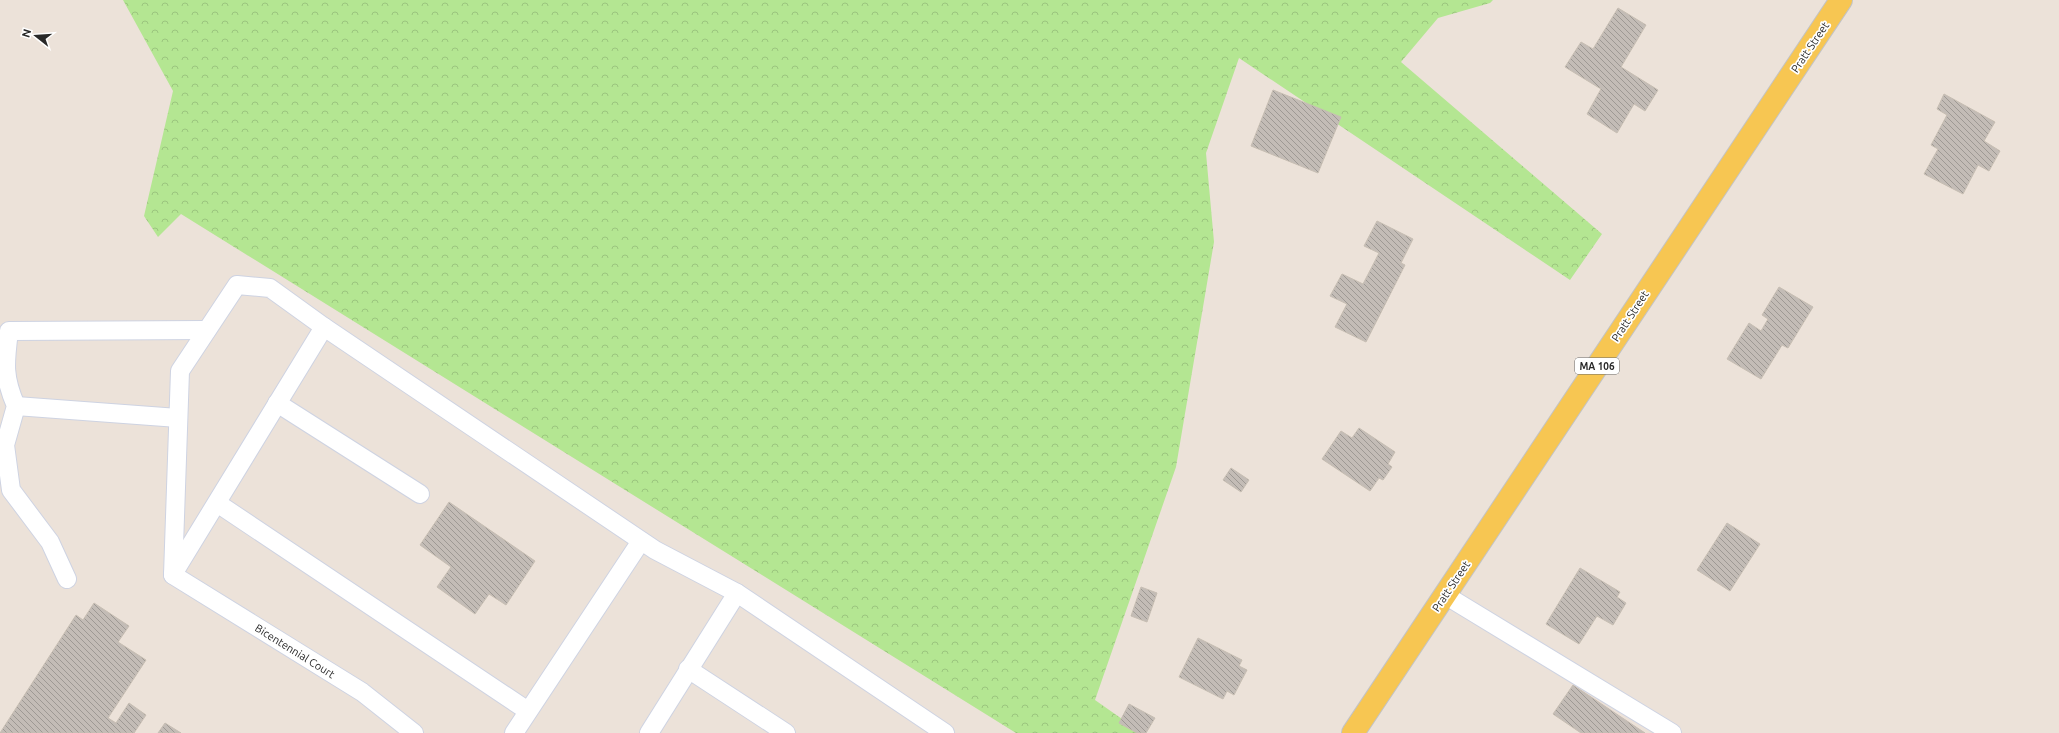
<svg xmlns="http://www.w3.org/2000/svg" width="2059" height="733" font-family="Ubuntu,sans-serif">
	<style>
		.forest { fill: url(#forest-crowns) }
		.building { fill: url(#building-back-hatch); stroke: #c7beb3 }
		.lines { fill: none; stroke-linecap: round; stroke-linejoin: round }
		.service-casing { stroke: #ced3e2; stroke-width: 20 }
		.primary-casing { stroke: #c3c3c3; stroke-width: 24 }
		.service { stroke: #fff; stroke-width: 18 }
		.primary { stroke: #f7c652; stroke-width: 22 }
		.labels { text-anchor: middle; stroke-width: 3.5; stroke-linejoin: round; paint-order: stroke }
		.shield { fill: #fff; stroke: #686868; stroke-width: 1 }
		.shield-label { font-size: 10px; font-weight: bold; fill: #282828 }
		.street-label { font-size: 11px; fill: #282828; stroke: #fff }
	</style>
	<defs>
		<pattern id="forest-crowns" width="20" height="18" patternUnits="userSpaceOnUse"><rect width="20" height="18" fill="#b4e692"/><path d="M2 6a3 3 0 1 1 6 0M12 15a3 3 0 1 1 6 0" fill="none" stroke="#9bc57e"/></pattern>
		<pattern id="building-back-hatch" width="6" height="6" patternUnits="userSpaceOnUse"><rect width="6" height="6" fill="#c3bcb6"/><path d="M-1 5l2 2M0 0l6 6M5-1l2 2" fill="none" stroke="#9e9994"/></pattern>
	</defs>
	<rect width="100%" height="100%" fill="#ece2d9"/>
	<polygon class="forest" points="123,0 1493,0 1490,3 1438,18 1401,62 1602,234 1570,280 1239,58 1206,153 1214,242 1176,467 1095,700 1142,733 1016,733 181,214 158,237 144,216 173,91"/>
	<g class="building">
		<polygon points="1618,8 1646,25 1621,67 1658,90 1645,111 1634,104 1617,133 1587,114 1601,89 1565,67 1581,42 1593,49"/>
		<polygon points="1273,90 1341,117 1318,173 1251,146"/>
		<polygon points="1944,94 1995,122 1984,141 2000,151 1989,171 1978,165 1963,194 1924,174 1938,149 1931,145 1947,115 1937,109"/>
		<polygon points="1377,221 1413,239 1401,263 1405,265 1366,342 1335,327 1347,304 1330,296 1342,274 1363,284 1379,253 1364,246"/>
		<polygon points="1779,287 1813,307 1788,348 1782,345 1761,379 1727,359 1749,323 1761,331 1768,319 1762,315"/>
		<polygon points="1359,428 1395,452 1388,464 1392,467 1383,480 1379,478 1370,491 1322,459 1341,431 1352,438"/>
		<polygon points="1231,468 1249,480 1241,492 1223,480"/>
		<polygon points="449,502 535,561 506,605 489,594 475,614 437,587 451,567 420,545"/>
		<polygon points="1727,523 1760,544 1730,591 1697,570"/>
		<polygon points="1580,568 1620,592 1617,597 1626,603 1613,625 1597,616 1579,644 1546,624"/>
		<polygon points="1141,587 1157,593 1147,622 1131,616"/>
		<polygon points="94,603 129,626 118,642 146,660 108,718 116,723 129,703 146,715 134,733 0,733 76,615 83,620"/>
		<polygon points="1198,638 1242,660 1239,666 1247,670 1234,695 1227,691 1223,699 1179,677"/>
		<polygon points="1573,685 1645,733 1581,733 1553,714"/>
		<polygon points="1129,704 1155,718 1146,733 1137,733 1119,723"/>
		<polygon points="165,723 181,733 158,733"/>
	</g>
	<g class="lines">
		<g class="service-casing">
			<g id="service">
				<polyline points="277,403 420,494"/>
				<polyline points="16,406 178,418"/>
				<polyline points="217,503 528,711"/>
				<polyline points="173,574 324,327"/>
				<polyline points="173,575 180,371 237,285 270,288 324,327 655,550 737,593 945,733"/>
				<polyline points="173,575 362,692 414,733"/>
				<path d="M 67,579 L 50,542 L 11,490 L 5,445 L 16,406 C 3,376 5,363 9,331 L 207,330"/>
				<polyline points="1445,595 1672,733"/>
				<polyline points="688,669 786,733"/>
				<polyline points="514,733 641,541"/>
				<polyline points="649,733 737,593"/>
			</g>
		</g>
		<g class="primary-casing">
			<polyline id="primary" points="1353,733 1841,0"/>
		</g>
		<use href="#service" class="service"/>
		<use href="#primary" class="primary"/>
	</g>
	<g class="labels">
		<rect class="shield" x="1575" y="358" width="44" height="16" rx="3"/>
		<g class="shield-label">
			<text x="1597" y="370">MA 106</text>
		</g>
		<g class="street-label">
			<text transform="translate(1810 47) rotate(-56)" y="4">Pratt Street</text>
			<text transform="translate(1630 316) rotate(-57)" y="4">Pratt Street</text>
			<text transform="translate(1451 586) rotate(-56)" y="4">Pratt Street</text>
			<text transform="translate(295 651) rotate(32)" y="4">Bicentennial Court</text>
		</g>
	</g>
	<g transform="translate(36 36) rotate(287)" stroke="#ffffff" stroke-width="3" paint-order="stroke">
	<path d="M0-3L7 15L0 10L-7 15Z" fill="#282828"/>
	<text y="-6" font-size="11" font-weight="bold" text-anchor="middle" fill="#282828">N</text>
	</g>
</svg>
